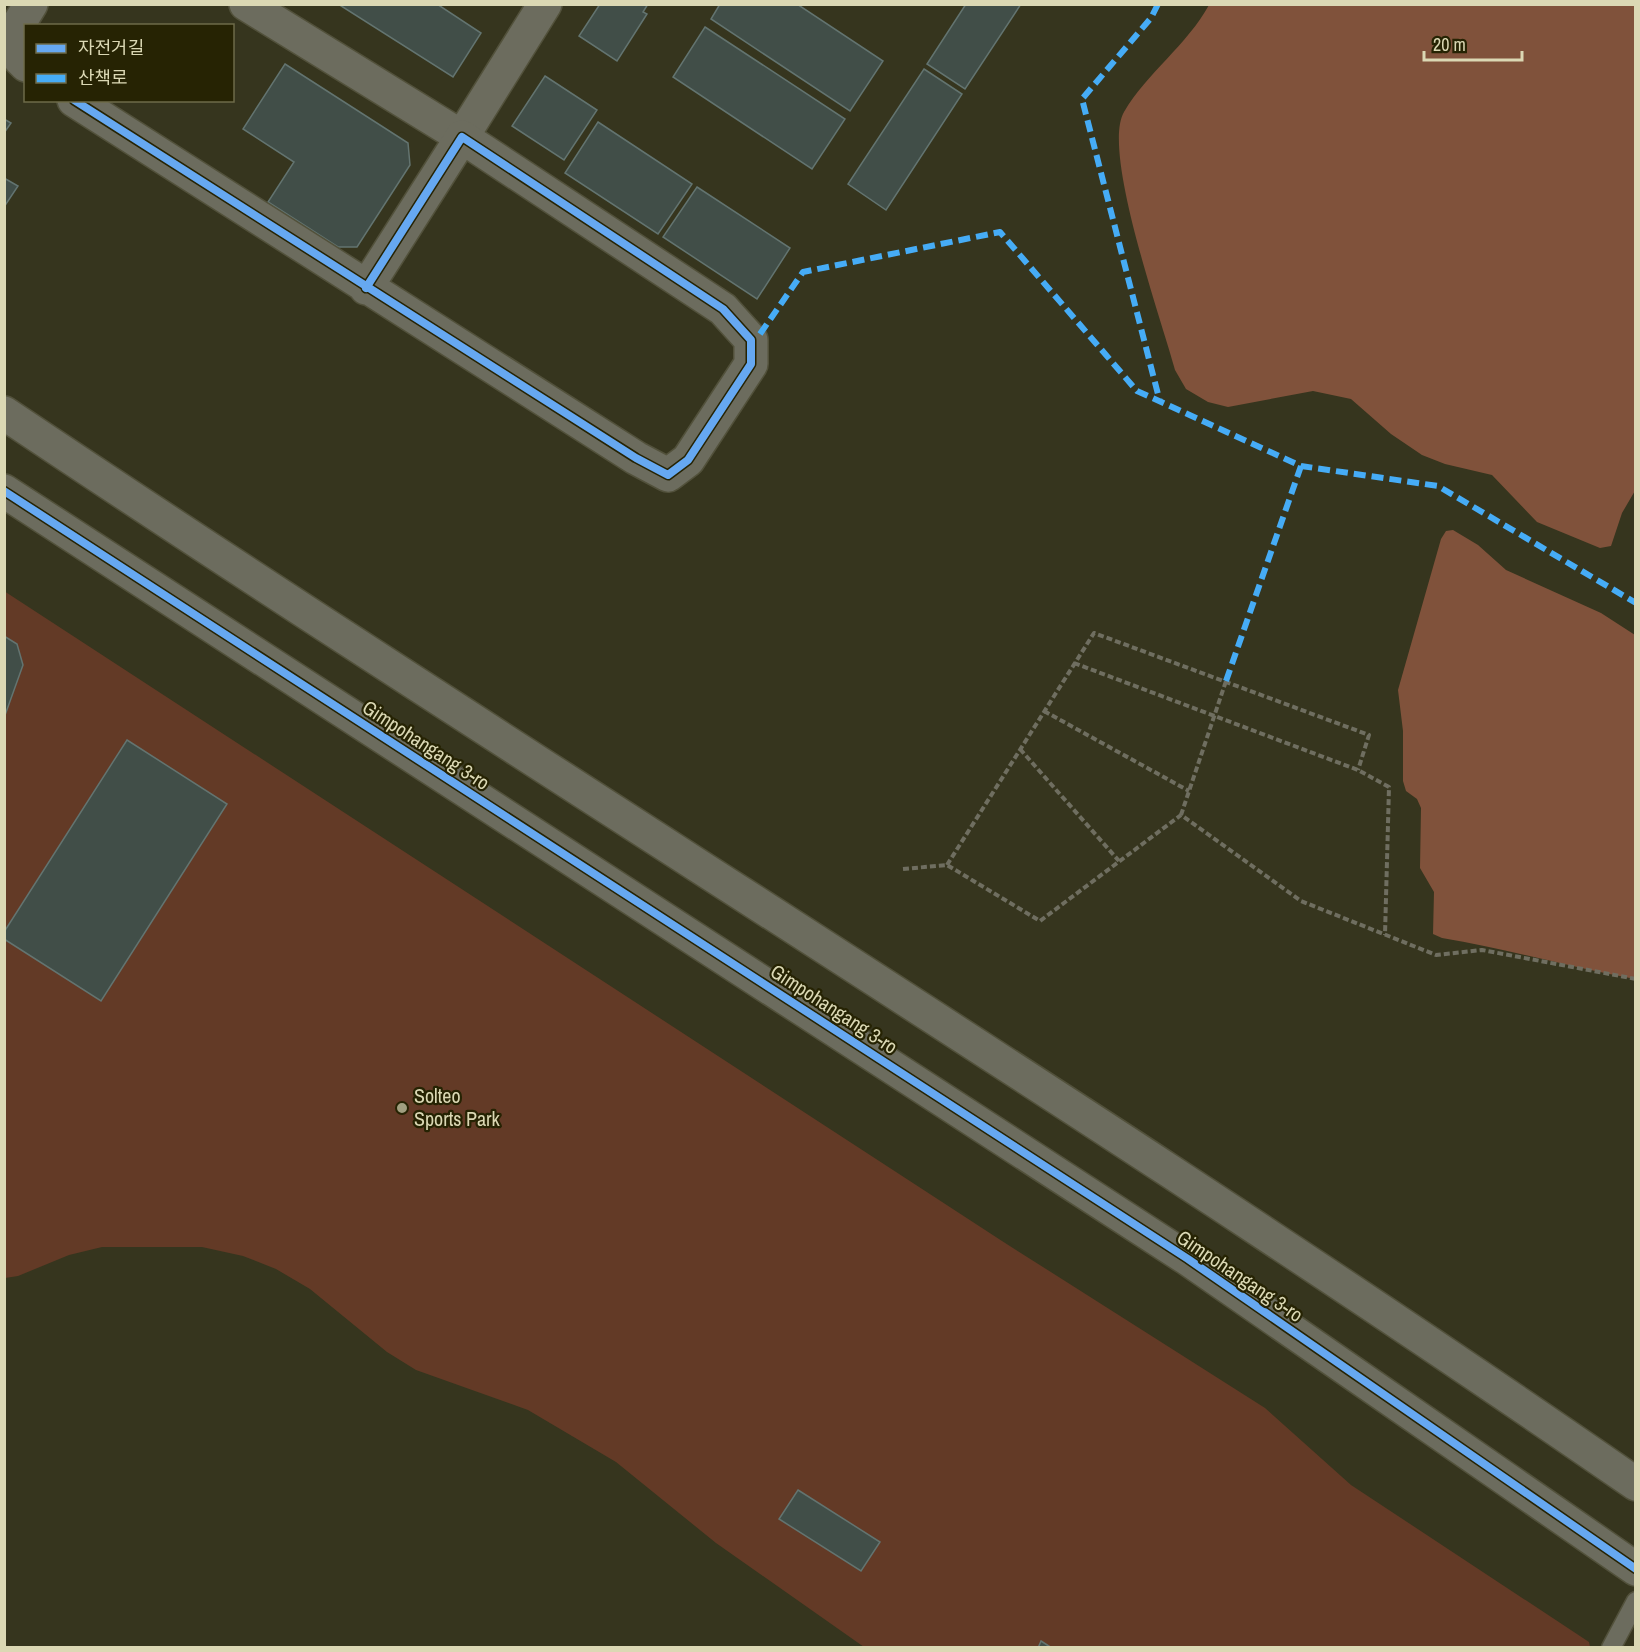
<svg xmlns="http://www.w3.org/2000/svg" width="1640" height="1652" font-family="'Archivo Narrow','Noto Sans KR',sans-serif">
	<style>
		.green { fill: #633a26 }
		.forest { fill: #80523b }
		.building { fill: #414e48; stroke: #637470; stroke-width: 1.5 }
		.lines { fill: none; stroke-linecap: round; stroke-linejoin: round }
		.service-casing { stroke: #52513b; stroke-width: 21 }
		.minor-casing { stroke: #52513b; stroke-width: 36 }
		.tertiary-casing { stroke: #52513b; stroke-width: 36 }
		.path { stroke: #6f6e60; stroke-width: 4; stroke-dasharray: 6 3; stroke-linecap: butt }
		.service { stroke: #6c6c5e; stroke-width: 18 }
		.minor { stroke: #6c6c5e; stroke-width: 33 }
		.tertiary { stroke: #6c6c5e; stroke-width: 33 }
		.quiet { stroke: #46acf6; stroke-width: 6; stroke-dasharray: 12 6; stroke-linecap: butt }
		.cycleway-casing { stroke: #262303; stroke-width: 11 }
		.cycleway { stroke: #66a8f1; stroke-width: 8 }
		.poi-dot { fill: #a19f80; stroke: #262303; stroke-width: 2 }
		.labels { text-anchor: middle; stroke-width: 4.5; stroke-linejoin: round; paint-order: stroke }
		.street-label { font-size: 20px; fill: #dbd8b4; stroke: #262303 }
		.poi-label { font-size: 20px; fill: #dbd8b4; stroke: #262303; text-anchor: start }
	</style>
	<rect width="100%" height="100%" fill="#36351e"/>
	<polygon class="green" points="4,591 1002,1241 1265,1408 1351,1485 1589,1642 1590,1647 864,1647 716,1543 616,1462 528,1410 416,1370 387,1352 310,1289 276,1269 243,1256 202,1247 102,1247 69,1255 18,1276 5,1278"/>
	<g class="forest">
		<path d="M 1209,5 L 1635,5 L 1636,489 L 1622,513 L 1611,546 L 1600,548 L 1537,522 L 1492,475 L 1445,464 L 1422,455 L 1391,434 L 1351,399 L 1313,391 L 1228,407 L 1208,402 L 1186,389 L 1175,370 C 1162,321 1101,151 1124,112 C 1147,73 1187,45 1209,5 Z"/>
		<path d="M 1453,530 L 1478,545 L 1506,570 L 1601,613 L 1635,635 L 1635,979 C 1570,967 1507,949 1442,938 L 1433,934 L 1434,892 L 1420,868 L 1421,808 L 1417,799 L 1406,791 L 1403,781 L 1403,731 L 1398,690 L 1441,539 L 1446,531 Z"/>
	</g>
	<g class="building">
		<polygon points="338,4 437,4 481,33 453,77"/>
		<polygon points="600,4 648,4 643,12 647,14 617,61 579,36"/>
		<polygon points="720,4 797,4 883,61 850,111 711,19"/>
		<polygon points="966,4 1021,4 965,89 927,64"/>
		<polygon points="705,27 845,119 812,169 673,77"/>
		<polygon points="285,64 408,143 410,165 357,247 338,247 268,202 294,162 243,129"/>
		<polygon points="924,69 962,94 886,210 848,184"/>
		<polygon points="545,76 597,110 564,160 512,126"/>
		<polygon points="4,119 11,123 4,133"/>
		<polygon points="598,122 692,184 658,234 565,173"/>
		<polygon points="4,178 18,186 4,207"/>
		<polygon points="697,187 790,248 757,299 663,237"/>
		<polygon points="4,636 17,644 23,665 4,718"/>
		<polygon points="127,740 227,804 101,1001 4,939 4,932"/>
		<polygon points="798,1490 880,1542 861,1571 779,1519"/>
		<polygon points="1041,1641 1052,1648 1038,1648"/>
	</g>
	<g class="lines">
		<g class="service-casing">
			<polyline id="service" points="1611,1648 1636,1601"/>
		</g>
		<g class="minor-casing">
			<g id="minor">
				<polyline points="246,4 462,137 545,4"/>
				<polyline points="26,65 20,59 12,35 31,4"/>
				<polyline points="74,100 636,458 668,475 688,460 751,364 751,340 723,309 462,137 366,288"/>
			</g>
		</g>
		<g class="tertiary-casing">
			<g id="tertiary">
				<path d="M 4,413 C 545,775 1101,1114 1636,1484"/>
				<polyline points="4,491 1188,1259 1636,1569"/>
			</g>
		</g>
		<g class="path">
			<polyline points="1074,663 1358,770 1389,787 1385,935"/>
			<polyline points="1044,711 1189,791"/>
			<polyline points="1020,749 1119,861"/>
			<polyline points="1181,815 1226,681"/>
			<polyline points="947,865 1094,633 1369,735 1358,770"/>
			<polyline points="903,869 947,865 1040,921 1181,815 1301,901 1436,955 1482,950 1636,979"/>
		</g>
		<use href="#service" class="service"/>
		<use href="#minor" class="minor"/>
		<use href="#tertiary" class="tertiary"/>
		<g class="quiet">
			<polyline points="1158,4 1151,18 1082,99 1160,402"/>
			<polyline points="760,334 803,272 1000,232 1137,391 1301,466 1438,486 1636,603"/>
			<polyline points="1226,681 1301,466"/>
		</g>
		<g class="cycleway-casing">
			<g id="cycleway">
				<polyline points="74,100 636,458 668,475 688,460 751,364 751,340 723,309 462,137 366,288"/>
				<polyline points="4,491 1188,1259 1636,1569"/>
			</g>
		</g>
		<use href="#cycleway" class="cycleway"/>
	</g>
	<circle class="poi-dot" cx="402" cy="1108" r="6"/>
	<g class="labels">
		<g class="street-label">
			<text transform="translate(426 745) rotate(33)" y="7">Gimpohangang 3-ro</text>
			<text transform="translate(834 1009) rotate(33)" y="7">Gimpohangang 3-ro</text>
			<text transform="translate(1240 1276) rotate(34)" y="7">Gimpohangang 3-ro</text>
		</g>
		<g class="poi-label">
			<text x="414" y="1103">Solteo<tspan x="414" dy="23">Sports Park</tspan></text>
		</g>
	</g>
	<rect width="1640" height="1652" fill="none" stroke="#dbd8b4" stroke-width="12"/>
	<rect x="24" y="24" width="210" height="78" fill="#262303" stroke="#6e6b4a" stroke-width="1.5"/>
	<rect x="36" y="44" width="30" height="9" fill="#66a8f1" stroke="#6e6b4a" stroke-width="1.5"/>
	<text x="78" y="54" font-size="18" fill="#dbd8b4">자전거길</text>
	<rect x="36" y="74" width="30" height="9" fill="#46acf6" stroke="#6e6b4a" stroke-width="1.5"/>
	<text x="78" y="84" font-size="18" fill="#dbd8b4">산책로</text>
	<path d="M1424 51v9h98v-9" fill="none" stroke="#dbd8b4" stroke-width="3"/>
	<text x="1433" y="51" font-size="18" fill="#dbd8b4" stroke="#262303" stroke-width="4.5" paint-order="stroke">20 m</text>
</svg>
